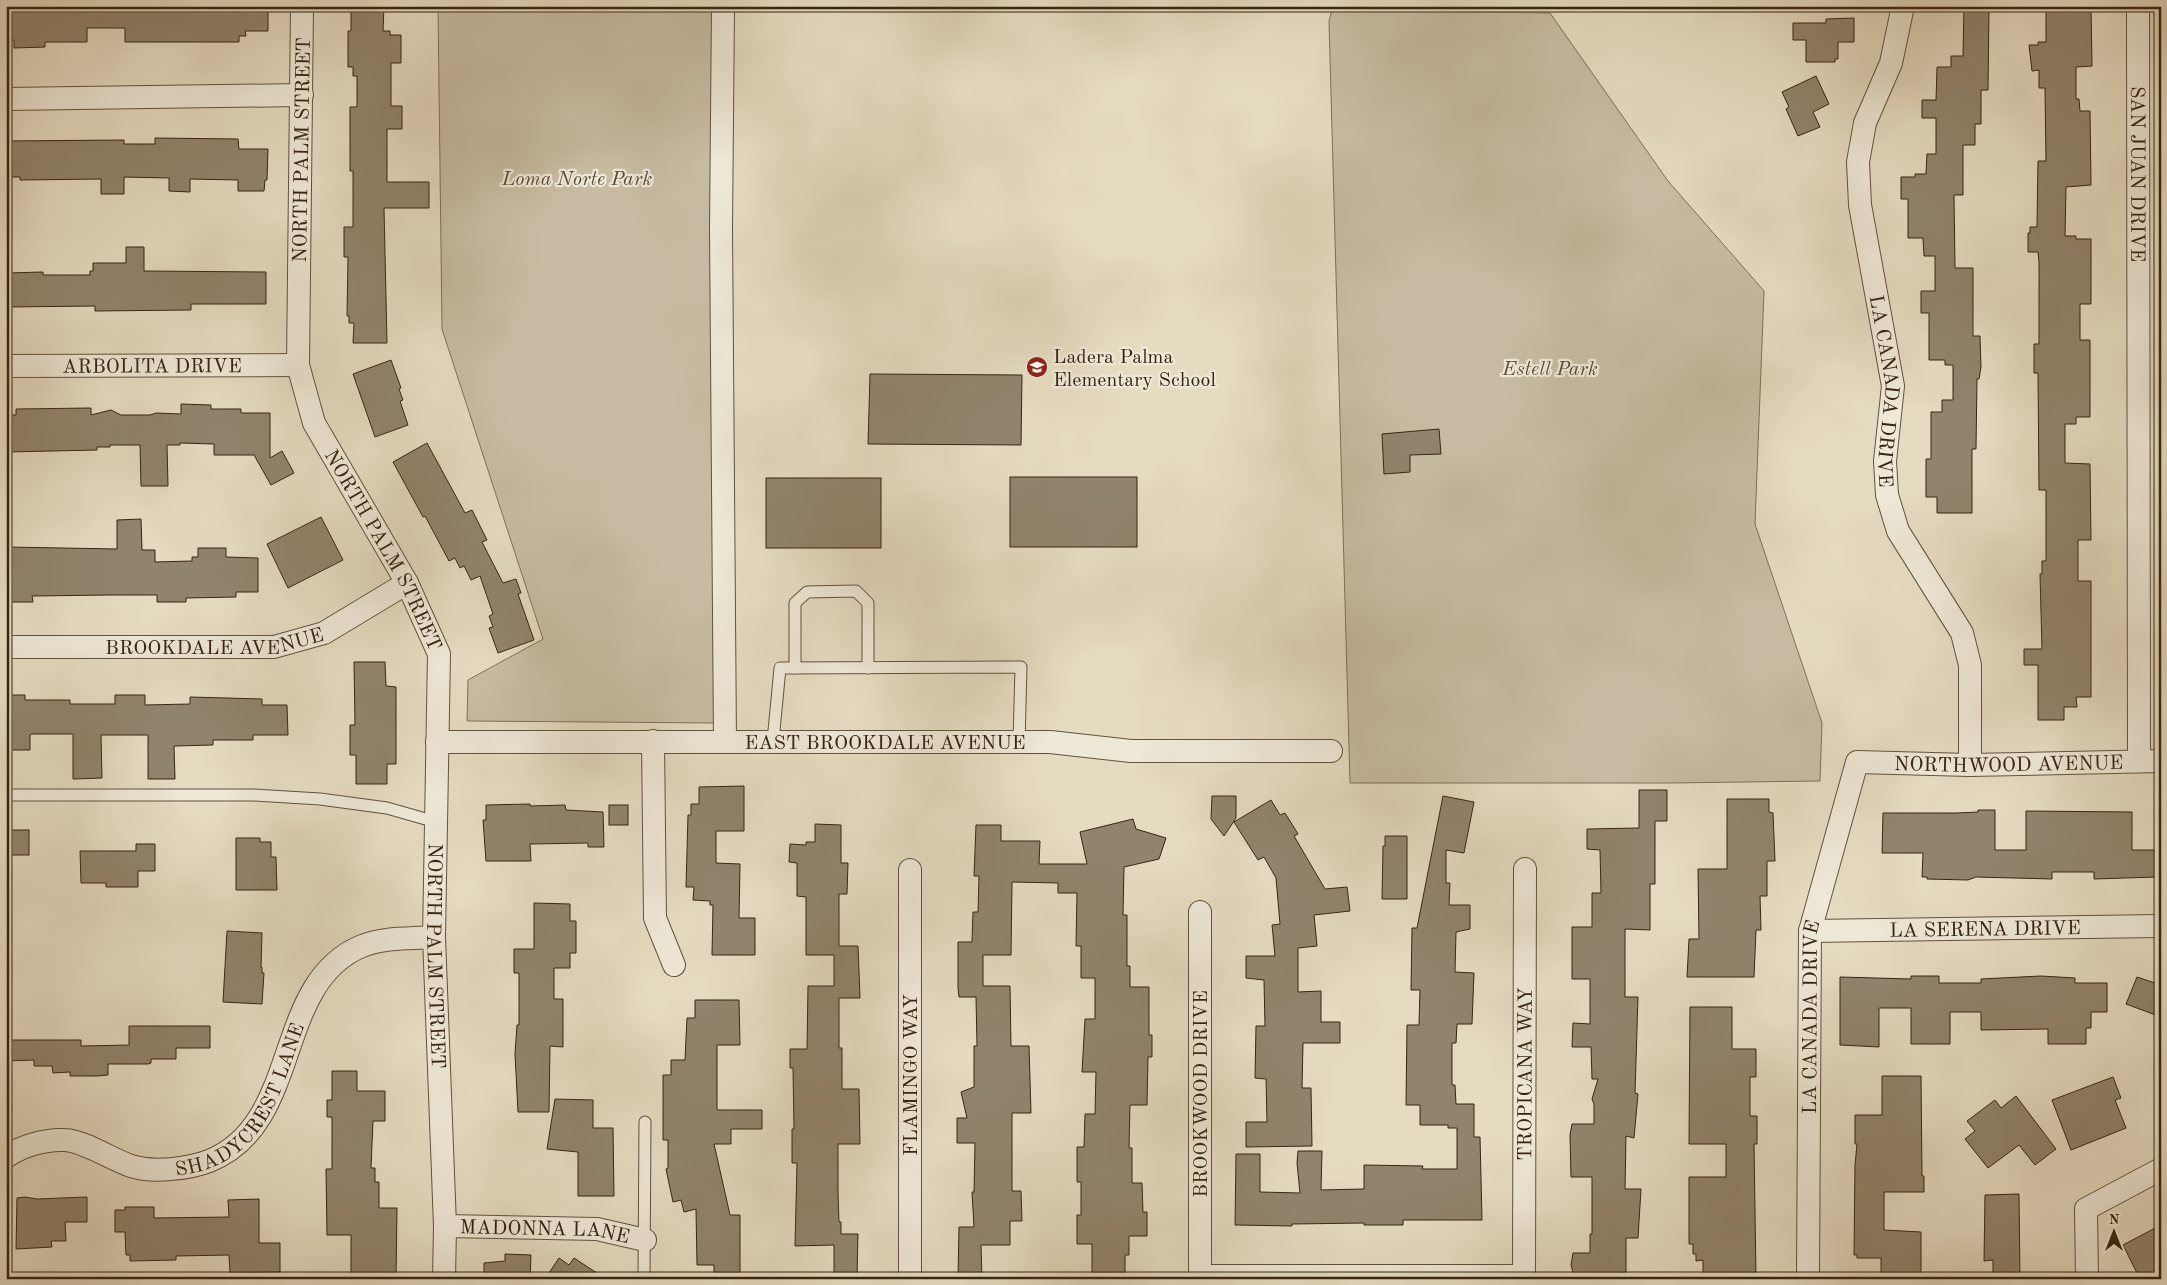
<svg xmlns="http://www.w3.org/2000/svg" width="2167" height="1285" font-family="'Old Standard TT',serif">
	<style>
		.green { fill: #c7bca3; stroke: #7f705a }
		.building { fill: #91846d; stroke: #372512 }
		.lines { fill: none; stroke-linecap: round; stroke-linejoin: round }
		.lane-casing { stroke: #62523e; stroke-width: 13 }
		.street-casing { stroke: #62523e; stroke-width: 24 }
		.lane { stroke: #eee8d7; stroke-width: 11 }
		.street { stroke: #eee8d7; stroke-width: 22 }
		.labels { text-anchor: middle; stroke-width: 4.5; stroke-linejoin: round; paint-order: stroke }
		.street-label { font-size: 20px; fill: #372512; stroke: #eee8d7 }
		.park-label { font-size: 20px; font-style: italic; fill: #5b4b36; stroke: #eee8d7 }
		.poi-label { font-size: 20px; fill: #372512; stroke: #eee8d7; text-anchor: start }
	</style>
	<rect width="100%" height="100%" fill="#e5dbc1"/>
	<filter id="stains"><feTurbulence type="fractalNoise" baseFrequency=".004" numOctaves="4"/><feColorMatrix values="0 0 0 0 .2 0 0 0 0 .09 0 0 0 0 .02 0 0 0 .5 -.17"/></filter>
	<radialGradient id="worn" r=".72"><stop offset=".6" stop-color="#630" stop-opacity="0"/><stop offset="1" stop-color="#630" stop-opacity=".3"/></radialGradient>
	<g class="green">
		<polygon points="438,6 713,6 714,723 467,721 468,680 543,639 442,329"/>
		<polygon points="1332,10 1550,13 1668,181 1764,291 1755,524 1822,723 1820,781 1670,783 1350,783 1329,21"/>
	</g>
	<g class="building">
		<polygon points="6,6 268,6 268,31 245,31 246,36 239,36 239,42 125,42 125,28 87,28 87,42 45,42 45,47 14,48 14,40 6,40"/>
		<polygon points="351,6 384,6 383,31 390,31 390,35 401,35 401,63 391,63 391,106 402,106 402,129 387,129 387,182 429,182 429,208 384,208 387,343 353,343 354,323 349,323 349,316 347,316 348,257 344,257 344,227 353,227 353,171 350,171 350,107 357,107 357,76 353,76 353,67 348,67 348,31 351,31"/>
		<polygon points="1964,6 1989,6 1988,90 1981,90 1981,124 1975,124 1975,145 1963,145 1963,195 1954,195 1955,268 1973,268 1973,336 1980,336 1981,367 1979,379 1977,379 1976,449 1972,449 1972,513 1937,513 1937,497 1926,497 1926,459 1931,459 1931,412 1942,412 1942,400 1953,400 1953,365 1945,365 1945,360 1929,360 1929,313 1921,313 1921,291 1935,291 1935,256 1924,256 1923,238 1908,238 1908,199 1901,199 1901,177 1915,177 1915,174 1926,174 1927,154 1936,154 1936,118 1922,118 1922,100 1936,100 1937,67 1951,67 1951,56 1963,56"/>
		<polygon points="2046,6 2091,6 2092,66 2076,67 2076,99 2079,99 2080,111 2090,111 2091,185 2066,187 2065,236 2076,236 2076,239 2091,239 2091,304 2080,304 2080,340 2090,340 2090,417 2076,417 2076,424 2065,424 2065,463 2090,464 2091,540 2078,540 2078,581 2091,581 2091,697 2076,697 2077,707 2064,707 2064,720 2038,720 2038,665 2024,665 2024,649 2042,649 2040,574 2042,574 2042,561 2046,561 2046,490 2039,490 2038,373 2034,373 2034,344 2039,344 2039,262 2038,252 2028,252 2028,233 2030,233 2030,227 2037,227 2038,161 2046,161 2045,88 2039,88 2039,70 2032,71 2029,45 2038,45 2038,42 2046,42"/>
		<polygon points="1854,18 1854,42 1838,42 1838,59 1835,59 1835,62 1806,62 1806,40 1793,40 1793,23 1826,23 1826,19"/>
		<polygon points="1816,76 1829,104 1813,112 1820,127 1798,136 1786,109 1789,107 1782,92"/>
		<polygon points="155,138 238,139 239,149 268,149 267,180 265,180 264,191 238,191 238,180 190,179 190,192 169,191 169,178 124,177 124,194 101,194 101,179 20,180 20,177 8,177 6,174 6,141 124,140 124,144 155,144"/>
		<polygon points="126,247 144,247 144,271 266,272 266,304 191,304 191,310 95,311 95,306 6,307 6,273 43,272 43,275 90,275 90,271 93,271 93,263 126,263"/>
		<polygon points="391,360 401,388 399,389 403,400 400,401 408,425 375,437 353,374"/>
		<polygon points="870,374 1022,375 1021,445 868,444"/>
		<polygon points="181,404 211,405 211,409 241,409 241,413 270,413 270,458 282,451 294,473 271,485 254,455 214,455 214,444 180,443 180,445 167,445 168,486 141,486 140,445 110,445 110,447 97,447 97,450 6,452 6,415 16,415 16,409 91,408 91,415 111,410 121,415 150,415 156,413 181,414"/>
		<polygon points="1439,429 1441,454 1410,455 1410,472 1384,474 1382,434"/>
		<polygon points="427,443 465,513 472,510 487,540 482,542 503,583 516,579 521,593 518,594 534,640 498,653 489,628 493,627 489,616 493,614 480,576 471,580 464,566 460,568 455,558 449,561 425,516 423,517 393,462"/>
		<rect x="1010" y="477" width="127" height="70"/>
		<rect x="766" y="478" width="115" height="70"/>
		<polygon points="321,517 343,560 288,588 267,544"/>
		<polygon points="141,519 142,550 155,550 155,562 192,561 192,557 198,557 198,548 226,548 226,557 258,558 258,592 236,592 236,597 186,598 186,602 157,602 157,595 110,595 32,596 33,602 6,602 7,547 117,549 117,520"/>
		<polygon points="354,662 385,662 386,686 396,687 396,764 387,764 387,784 356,784 356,755 350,755 350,725 355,725"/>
		<polygon points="6,695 25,695 25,700 70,700 70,704 115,704 115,695 145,695 145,705 190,704 190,697 262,699 262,705 287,705 288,735 253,735 253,740 213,740 213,745 174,746 175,779 148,779 148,735 101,735 102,778 73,779 73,734 32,734 30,735 30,750 6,750"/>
		<polygon points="744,786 744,831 716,831 716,863 740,864 739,918 755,918 755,955 712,955 713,905 710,905 710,901 693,900 694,887 686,887 688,815 691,815 691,804 699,804 699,787"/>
		<polygon points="1639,790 1667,790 1667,821 1655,821 1655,884 1650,884 1650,930 1625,929 1625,997 1638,997 1635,1093 1638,1094 1634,1138 1626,1136 1625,1189 1641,1189 1638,1238 1626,1238 1626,1272 1599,1276 1574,1276 1571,1265 1573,1253 1590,1253 1590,1234 1592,1234 1592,1177 1571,1177 1570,1135 1572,1124 1594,1124 1594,1104 1592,1099 1598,1079 1592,1079 1591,1047 1572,1047 1573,1023 1590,1024 1590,979 1572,979 1572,927 1592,927 1592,893 1601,893 1600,850 1587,849 1587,829 1639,828"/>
		<polygon points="1212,796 1236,796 1236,818 1224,836 1211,819"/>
		<polygon points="1443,796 1474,802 1464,853 1446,850 1446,883 1450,883 1449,905 1470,905 1470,929 1456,932 1455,972 1474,973 1472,1024 1457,1024 1456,1043 1452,1043 1452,1085 1455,1085 1456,1104 1474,1104 1474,1137 1480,1137 1482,1220 1403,1220 1403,1225 1364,1225 1364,1223 1292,1224 1292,1226 1235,1225 1236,1154 1260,1154 1260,1192 1300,1193 1297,1163 1298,1151 1322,1151 1321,1190 1364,1189 1364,1165 1423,1166 1422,1169 1457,1169 1457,1128 1448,1128 1448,1125 1420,1125 1420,1105 1406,1105 1407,1025 1419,1025 1420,990 1411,990 1412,928 1417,928"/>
		<polygon points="1727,799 1769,799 1769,812 1773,813 1775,861 1767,861 1767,896 1760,896 1761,930 1756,930 1754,977 1687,977 1689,939 1699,939 1698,869 1727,869"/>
		<polygon points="1271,800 1280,815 1285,813 1298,834 1294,836 1325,889 1347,887 1350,911 1314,915 1317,946 1298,948 1298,992 1321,991 1321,1022 1340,1022 1340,1043 1303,1043 1302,1088 1311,1088 1312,1146 1246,1147 1246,1122 1267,1122 1266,1079 1255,1078 1256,1026 1265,1026 1264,980 1246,978 1246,956 1275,956 1272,925 1280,924 1276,878 1264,857 1258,860 1234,822"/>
		<polygon points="530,804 530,806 565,805 566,810 603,812 604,847 588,847 588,843 530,844 531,861 486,861 483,820 486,820 486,805"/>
		<rect x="609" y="805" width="19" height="20"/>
		<polygon points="1978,810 1995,810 1995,850 2026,850 2026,811 2132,812 2132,850 2156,850 2156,877 2094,879 2094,872 2052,872 2052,879 1976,877 1968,880 1927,879 1927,877 1922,877 1923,853 1882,853 1883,813 1957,813 1978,812"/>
		<polygon points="1133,819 1136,829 1166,838 1159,859 1124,867 1123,915 1127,915 1127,966 1130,966 1130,987 1149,987 1149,1035 1152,1035 1152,1057 1148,1057 1147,1105 1130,1105 1129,1148 1132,1148 1132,1183 1142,1183 1143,1212 1147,1212 1147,1236 1129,1236 1129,1255 1125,1255 1125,1273 1092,1273 1092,1244 1077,1244 1077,1215 1081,1215 1081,1182 1077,1182 1077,1147 1084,1147 1085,1114 1095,1114 1096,1072 1082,1072 1085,1019 1095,1019 1095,978 1081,978 1081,946 1076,946 1077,893 1058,893 1058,883 1012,882 1011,955 983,955 983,986 1010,986 1011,1046 1029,1046 1031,1113 1012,1113 1012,1191 1021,1191 1022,1221 1010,1221 1010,1245 981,1245 982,1279 958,1279 959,1227 974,1227 972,1192 974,1192 975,1143 957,1143 957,1118 967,1118 961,1092 974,1087 974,1046 977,1046 976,997 959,997 958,988 958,942 972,942 973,912 978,912 979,876 974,876 976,825 1001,825 1001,841 1040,841 1039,864 1087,864 1080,832"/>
		<polygon points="815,824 841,825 841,863 848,863 847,894 839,894 839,946 858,946 860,998 839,998 839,1048 842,1048 842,1089 859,1089 860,1144 838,1144 838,1193 839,1222 841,1222 841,1234 858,1234 857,1279 834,1279 834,1245 795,1246 797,1163 792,1163 792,1129 794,1129 793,1068 790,1068 790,1049 807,1049 808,986 834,986 834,955 806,955 806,897 797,896 797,863 789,862 790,844 806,845 806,842 815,842"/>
		<rect x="6" y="830" width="23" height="25"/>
		<polygon points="1385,836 1407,836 1407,899 1382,899 1383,846 1385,846"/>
		<polygon points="236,838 260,838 260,842 271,842 271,857 276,857 277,890 236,890"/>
		<polygon points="136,844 155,844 155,871 138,871 138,887 106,887 106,883 81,883 80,851 136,851"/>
		<polygon points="534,903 570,904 570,921 576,921 576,953 570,953 570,968 554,968 554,999 563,999 563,1047 550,1046 549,1112 518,1112 515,1054 517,1025 519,1025 519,973 514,973 514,949 534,949"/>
		<polygon points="227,931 262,933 261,967 262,967 262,973 264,973 262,1004 223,1002"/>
		<polygon points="1911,976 1939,976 1939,983 1981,983 1981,979 2041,976 2075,978 2075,983 2107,983 2107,1012 2091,1012 2091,1028 2086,1028 2086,1044 2048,1044 2048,1029 1981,1030 1981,1012 1950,1012 1950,1044 1911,1044 1911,1008 1879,1008 1879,1047 1840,1045 1840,977 1911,979"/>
		<polygon points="2137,977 2161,985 2161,1017 2126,1004"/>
		<polygon points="695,1000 739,1000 740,1045 717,1045 717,1110 762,1110 762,1129 731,1129 731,1144 714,1144 730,1215 740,1215 740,1273 714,1273 714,1265 697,1265 696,1209 684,1212 681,1200 673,1202 666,1169 668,1168 668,1140 663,1140 663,1075 671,1075 671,1060 685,1060 687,1018 695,1018"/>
		<polygon points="1690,1007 1732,1007 1732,1049 1756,1049 1756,1077 1750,1077 1750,1116 1757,1116 1757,1144 1754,1144 1756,1279 1703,1279 1703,1260 1696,1261 1696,1254 1693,1254 1693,1244 1689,1244 1689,1177 1726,1177 1726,1144 1689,1144"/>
		<polygon points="129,1026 210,1026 210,1048 176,1048 176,1059 151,1059 151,1063 148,1064 108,1064 108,1075 97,1076 70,1076 70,1072 53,1073 52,1066 34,1066 34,1060 6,1061 6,1040 81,1040 81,1046 129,1045"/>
		<polygon points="332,1071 357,1071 357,1091 385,1091 385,1121 373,1121 371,1168 375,1168 375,1182 379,1182 379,1208 397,1208 396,1279 351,1279 351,1235 327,1235 326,1169 332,1169 332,1117 327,1117 327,1100 332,1100"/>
		<polygon points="1882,1076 1921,1076 1922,1176 1924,1176 1924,1192 1884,1192 1884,1230 1921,1232 1921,1279 1881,1279 1881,1258 1857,1258 1857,1255 1854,1255 1855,1165 1857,1144 1855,1144 1855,1115 1882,1115"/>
		<polygon points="2113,1077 2121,1098 2115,1100 2126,1128 2071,1150 2052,1100"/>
		<polygon points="2016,1096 2056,1149 2035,1165 2019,1145 1988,1168 1965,1139 1975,1131 1967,1121 1995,1100 2001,1108"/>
		<polygon points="555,1099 593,1100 593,1128 613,1128 614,1196 578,1196 578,1152 547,1149"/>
		<polygon points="2019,1194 2020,1279 1993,1279 1993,1260 1984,1261 1985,1195"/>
		<polygon points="25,1197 37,1199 87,1197 87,1222 65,1222 66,1241 51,1241 52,1247 16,1249 17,1198"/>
		<polygon points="259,1199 259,1243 280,1243 280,1272 230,1273 229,1255 176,1256 176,1260 130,1261 130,1255 126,1255 125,1232 115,1232 115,1210 125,1210 125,1207 154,1207 154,1218 229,1217 228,1200"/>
		<polygon points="2161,1225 2161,1279 2140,1279 2123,1245"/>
		<polygon points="505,1254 531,1255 530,1279 484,1279 484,1263 505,1261"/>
		<polygon points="559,1258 569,1265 574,1258 606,1279 545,1279"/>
	</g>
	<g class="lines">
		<g class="lane-casing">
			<g id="lane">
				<polyline points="795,668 795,603 807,592 856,591 868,603 868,668"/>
				<polyline points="773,741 780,668 1021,667 1019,742"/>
				<polyline points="11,795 253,795 320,799 387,808 436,822"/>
				<polyline points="644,1279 645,1122"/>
			</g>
		</g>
		<g class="street-casing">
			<g id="street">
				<path id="s1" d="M 302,6 L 298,365 L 314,423 L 407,583 L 439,654 L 434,937 L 445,1226 L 444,1279"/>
				<polyline points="723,6 721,229 725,741"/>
				<path id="s2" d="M 1903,6 L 1891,63 L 1865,123 L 1858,162 L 1860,205 L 1893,386 L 1885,461 L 1887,495 L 1898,531 L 1962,633 L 1970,665 L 1970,765"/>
				<path id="s3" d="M 2138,6 L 2139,761"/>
				<polyline points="6,99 302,95"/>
				<path id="s4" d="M 6,366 L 298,365"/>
				<path id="s5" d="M 6,647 L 274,647 L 324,633 L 407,583"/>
				<polyline points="653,741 655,918 674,965"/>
				<path id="s6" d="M 437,742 L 1050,742 L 1131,751 L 1331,751"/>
				<polyline points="910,870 910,1279"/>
				<polyline points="1200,912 1200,1276 1524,1276"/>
				<path id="s7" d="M 1810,931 L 2161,926"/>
				<path id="s8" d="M 6,1157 C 21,1146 46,1139 64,1140 C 82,1140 113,1160 131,1166 C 152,1173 189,1169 209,1161 C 303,1124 272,983 362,946 C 383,937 411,939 434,937"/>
				<path id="s9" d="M 445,1226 L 597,1229 L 645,1240"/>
				<path id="s10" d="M 1524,1279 L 1525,869"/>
				<path id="s11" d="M 1808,1279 L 1810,931 L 1857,762 L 1970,765 L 2161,761"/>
				<polyline points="2087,1279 2086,1209 2161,1169"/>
			</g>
		</g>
		<use href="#lane" class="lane"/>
		<use href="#street" class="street"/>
	</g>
	<defs>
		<g id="school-disc" transform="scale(1.125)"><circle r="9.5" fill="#8f2418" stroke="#eee8d7"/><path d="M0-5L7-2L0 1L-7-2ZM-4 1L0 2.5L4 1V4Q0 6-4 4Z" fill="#fff"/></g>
	</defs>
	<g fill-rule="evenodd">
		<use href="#school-disc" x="1037" y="367"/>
	</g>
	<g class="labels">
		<g class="street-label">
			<text transform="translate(301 150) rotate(-89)" y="7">NORTH PALM STREET</text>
			<text dy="7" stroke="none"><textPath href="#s3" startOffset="168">SAN JUAN DRIVE</textPath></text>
			<text dy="7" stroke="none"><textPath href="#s4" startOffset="146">ARBOLITA DRIVE</textPath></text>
			<text dy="7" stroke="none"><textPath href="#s2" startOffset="395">LA CANADA DRIVE</textPath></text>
			<text dy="7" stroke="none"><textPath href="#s1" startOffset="564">NORTH PALM STREET</textPath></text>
			<text dy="7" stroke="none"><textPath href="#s5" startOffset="209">BROOKDALE AVENUE</textPath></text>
			<text dy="7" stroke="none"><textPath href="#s6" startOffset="448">EAST BROOKDALE AVENUE</textPath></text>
			<text dy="7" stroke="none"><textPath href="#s11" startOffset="675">NORTHWOOD AVENUE</textPath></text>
			<text dy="7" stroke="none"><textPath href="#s7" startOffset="175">LA SERENA DRIVE</textPath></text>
			<text dy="7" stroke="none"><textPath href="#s1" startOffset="984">NORTH PALM STREET</textPath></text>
			<text dy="7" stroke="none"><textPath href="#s11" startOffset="262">LA CANADA DRIVE</textPath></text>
			<text dy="7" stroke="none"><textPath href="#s10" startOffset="205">TROPICANA WAY</textPath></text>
			<text transform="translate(910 1075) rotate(-90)" y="7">FLAMINGO WAY</text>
			<text dy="7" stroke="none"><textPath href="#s8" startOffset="280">SHADYCREST LANE</textPath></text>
			<text transform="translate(1200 1094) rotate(-90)" y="7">BROOKWOOD DRIVE</text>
			<text dy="7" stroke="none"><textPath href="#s9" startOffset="100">MADONNA LANE</textPath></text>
		</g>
		<g class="park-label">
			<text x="577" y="185">Loma Norte Park</text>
			<text x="1550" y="375">Estell Park</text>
		</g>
		<g class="poi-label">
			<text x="1053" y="363">Ladera Palma<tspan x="1053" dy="23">Elementary School</tspan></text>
		</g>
	</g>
	<rect width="2167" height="1285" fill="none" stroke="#e5dbc1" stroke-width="25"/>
	<rect x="8" y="8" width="2152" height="1270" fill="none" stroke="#372512" stroke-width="2.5"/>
	<rect x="12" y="12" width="2142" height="1260" fill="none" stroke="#372512"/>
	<g transform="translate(2114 1232)" stroke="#eee8d7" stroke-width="4" paint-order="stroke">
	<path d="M0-4L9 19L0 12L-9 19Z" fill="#372512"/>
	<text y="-8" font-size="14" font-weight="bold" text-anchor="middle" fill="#372512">N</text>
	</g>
	<rect width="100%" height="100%" filter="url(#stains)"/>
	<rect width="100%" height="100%" fill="url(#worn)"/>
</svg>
